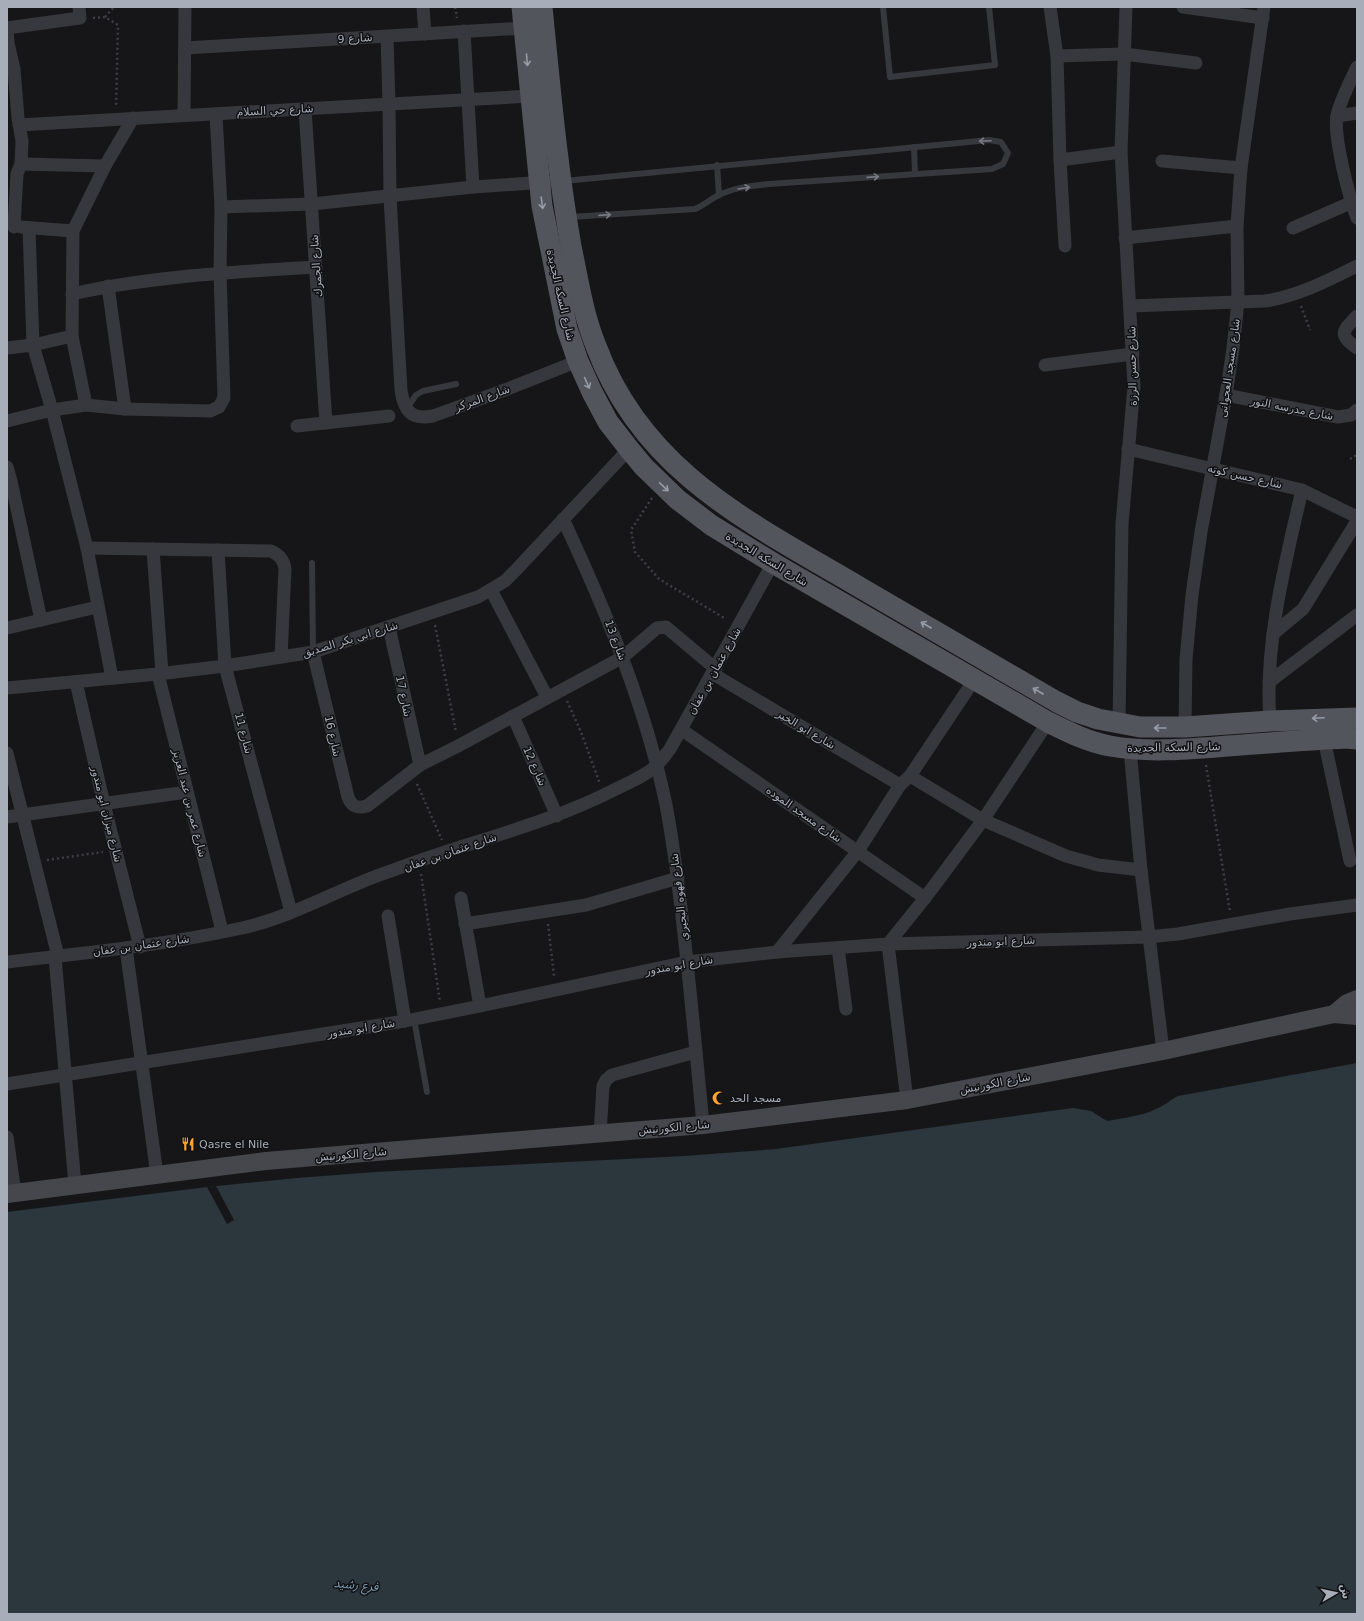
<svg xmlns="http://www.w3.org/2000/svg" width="1364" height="1621" font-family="'DejaVu Sans','Noto Sans Arabic',sans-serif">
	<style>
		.water { fill: #2b363d }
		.pier { fill: #161618 }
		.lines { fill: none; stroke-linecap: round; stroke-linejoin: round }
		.path { stroke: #3d3f44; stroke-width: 2.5; stroke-dasharray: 2 3; stroke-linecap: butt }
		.lane { stroke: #37383d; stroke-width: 6 }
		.street { stroke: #37383d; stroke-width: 13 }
		.secondary { stroke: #45474d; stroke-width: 18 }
		.primary { stroke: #53555c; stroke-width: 21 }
		.oneway { stroke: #969ca6 }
		.oneway2 { stroke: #757981 }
		.labels { text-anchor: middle; stroke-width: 3; stroke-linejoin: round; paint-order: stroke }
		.street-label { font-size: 11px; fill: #a7aeb9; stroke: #111113 }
		.poi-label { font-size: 11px; fill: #a7aeb9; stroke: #111113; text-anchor: start }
		.water-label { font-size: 12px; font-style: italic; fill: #7d9fb5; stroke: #111113 }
	</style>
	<rect width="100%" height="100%" fill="#161618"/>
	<path class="water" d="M 1357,1063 L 1357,1614 L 7,1614 L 7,1212 L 207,1187 L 297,1178 L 375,1172 L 684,1156 L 776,1149 L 1073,1108 L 1091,1111 L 1107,1121 C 1123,1118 1142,1116 1156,1109 C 1164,1106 1170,1100 1178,1096 Z"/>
	<polygon class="pier" points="216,1186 234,1220 227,1224 207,1187"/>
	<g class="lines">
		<g class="path">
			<polyline points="455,7 457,18"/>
			<polyline points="105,17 114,7"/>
			<polyline points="93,18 105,17 118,25 116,107"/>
			<polyline points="1301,306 1310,330"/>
			<polyline points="1350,459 1357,455"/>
			<polyline points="652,498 631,530 635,552 659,579 726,619"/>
			<polyline points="435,625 456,732"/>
			<polyline points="567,701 581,732 600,784"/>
			<polyline points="1206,765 1230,912"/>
			<polyline points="417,784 442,840"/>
			<polyline points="47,860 103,852"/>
			<polyline points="421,874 440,1002"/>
			<polyline points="548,924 554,976"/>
		</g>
		<g class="lane">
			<polyline points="883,7 890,77 995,65 989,7"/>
			<polyline points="914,147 915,174"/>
			<polyline points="717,165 719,195"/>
			<path d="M 564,181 L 989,140 L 1001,142 L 1008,153 L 1003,164 L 992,169 L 769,184 C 752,186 735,187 719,195 C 711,199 704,205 695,209 L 570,217"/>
			<polyline points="407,408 416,395 423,391 456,384"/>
			<polyline points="312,563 313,652"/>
			<polyline points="414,1019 427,1092"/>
		</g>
		<g class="street">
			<polyline points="423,7 425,34"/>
			<polyline points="1050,7 1057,56 1060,160 1065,246"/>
			<polyline points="1183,7 1263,18"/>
			<polyline points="7,27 8,43 14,69 18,118 22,141 21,164 17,174 14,227"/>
			<polyline points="7,28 80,18 79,7"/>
			<polyline points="464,31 473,187"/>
			<path d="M 387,36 L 389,104 L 390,197 L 401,390 C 404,411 411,420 433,416 L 510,388 L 578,361"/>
			<polyline points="185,48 524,28"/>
			<polyline points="1057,56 1124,54 1196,63"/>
			<path d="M 1357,67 C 1350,82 1341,99 1337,115 C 1333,136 1349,197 1357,218"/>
			<polyline points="305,109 326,423"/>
			<polyline points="184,115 185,7"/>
			<polyline points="1337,116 1357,113"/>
			<polyline points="19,125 531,96"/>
			<polyline points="1060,160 1121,152"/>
			<polyline points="1162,161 1241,168"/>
			<polyline points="21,164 105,166"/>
			<polyline points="221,207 312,204 473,187 547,182"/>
			<polyline points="21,227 73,231"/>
			<polyline points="29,228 33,345 52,410 87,548 112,678"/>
			<polyline points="1293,228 1357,200"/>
			<polyline points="1125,238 1237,226"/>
			<polyline points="108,286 125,409"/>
			<path d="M 72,294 C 152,276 235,272 316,267"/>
			<path d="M 1130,306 L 1265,301 C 1298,296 1327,281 1357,266"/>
			<path d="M 1357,316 C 1342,332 1338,334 1357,348"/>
			<polyline points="72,336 86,405"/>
			<polyline points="7,348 33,345 72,336 73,231 105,166 133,118"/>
			<polyline points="1045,365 1133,354"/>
			<polyline points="1226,395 1338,417 1351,415 1357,410"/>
			<polyline points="7,421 52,410 86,405 125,409 210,411 219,407 224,398 220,273 221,207 216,114"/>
			<polyline points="297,426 389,416"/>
			<polyline points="1128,449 1302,490 1357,517"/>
			<polyline points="7,467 11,481 41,620"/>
			<path d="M 563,519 C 605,609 644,702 665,800 C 674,844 679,889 684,934 C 691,997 697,1061 703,1125"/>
			<path d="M 87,548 L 271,551 C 280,555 284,560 285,569 L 281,657"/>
			<polyline points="153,549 162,673"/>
			<polyline points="218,550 225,666 291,912"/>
			<polyline points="491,590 547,697"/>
			<polyline points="389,627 420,765"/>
			<polyline points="7,628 97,607"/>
			<polyline points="1273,634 1303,609 1357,521"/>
			<path d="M 313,652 L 348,797 C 351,806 357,809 367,806 L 420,765 L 458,746 L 623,657 L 657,628 L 666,627 L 716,669"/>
			<polyline points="158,674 222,931"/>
			<polyline points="713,674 900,785"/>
			<polyline points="76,682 104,804 140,947"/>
			<polyline points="1269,682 1357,615"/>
			<polyline points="7,688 158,674 225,666 313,652 478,597 505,581 516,570 629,449"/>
			<polyline points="513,716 557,816"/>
			<path d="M 1270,721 C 1264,644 1285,564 1302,490"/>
			<polyline points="1119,724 1122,524 1134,386 1121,152 1126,7"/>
			<polyline points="1185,727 1186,659 1192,595 1201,532 1226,395 1233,348 1238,302 1237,226 1241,168 1264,7"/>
			<polyline points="682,730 925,898"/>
			<polyline points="1324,739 1350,861"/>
			<polyline points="1130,749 1141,870 1163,1051"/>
			<polyline points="7,753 58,956"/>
			<polyline points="910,776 983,820 1066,856 1098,865 1141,870"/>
			<polyline points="7,817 187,792"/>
			<polyline points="461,898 480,1006"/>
			<polyline points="388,916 405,1021"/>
			<polyline points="465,924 586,905 678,878"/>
			<polyline points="126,948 157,1175"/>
			<polyline points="838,948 846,1009"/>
			<polyline points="777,952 858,851 900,785 910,776 974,680"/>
			<polyline points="55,957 75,1185"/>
			<path d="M 7,962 C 86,953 165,945 242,928 C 288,918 330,894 374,877 C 399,868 423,859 448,851 C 504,833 561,817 614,790 C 628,783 646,776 657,765 C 662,760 666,754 670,749 L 773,563"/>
			<polyline points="7,1084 405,1021 480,1006 687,962 777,952 888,944 1148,937 1178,934 1290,914 1357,905"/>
			<polyline points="907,1100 888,944 925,898 983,820 1048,722"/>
			<polyline points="600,1134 603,1086 606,1080 612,1075 696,1052"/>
			<polyline points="7,1137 15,1193"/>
		</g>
		<g class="secondary">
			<polyline points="1334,1014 1347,1003 1357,999"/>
			<polyline points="7,1194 266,1161 703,1125 907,1100 1163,1051 1334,1014 1357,1016"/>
		</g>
		<g class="primary">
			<path d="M 522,7 L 542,206 L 567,329 L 578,361 L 592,392 L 608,422 L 629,449 L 644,467 L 677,499 L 711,525 L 773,563 L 1048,722 C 1068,732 1088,742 1110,746 C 1148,753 1189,749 1228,746 C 1267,743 1306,740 1346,738 L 1357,739"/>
			<path d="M 542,7 C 550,87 557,167 571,246 C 578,280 583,314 596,346 C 643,473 753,524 861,588 C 926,626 992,664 1057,702 L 1077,712 L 1098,719 L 1140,727 L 1185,727 L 1270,721 L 1357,718"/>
		</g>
	</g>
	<defs><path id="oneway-shaft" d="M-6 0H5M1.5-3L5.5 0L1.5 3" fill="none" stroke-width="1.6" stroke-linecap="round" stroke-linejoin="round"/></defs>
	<g class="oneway">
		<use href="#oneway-shaft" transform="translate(527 60) rotate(85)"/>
		<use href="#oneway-shaft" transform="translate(542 203) rotate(82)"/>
		<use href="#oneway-shaft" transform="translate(587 383) rotate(66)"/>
		<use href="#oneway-shaft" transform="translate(664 487) rotate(43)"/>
		<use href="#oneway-shaft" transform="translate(926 625) rotate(-150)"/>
		<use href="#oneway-shaft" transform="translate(1038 691) rotate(-150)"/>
		<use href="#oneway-shaft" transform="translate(1318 718) rotate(177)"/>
		<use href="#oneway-shaft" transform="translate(1160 728) rotate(-180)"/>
	</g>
	<g class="oneway2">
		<use href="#oneway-shaft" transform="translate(985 141) rotate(178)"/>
		<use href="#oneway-shaft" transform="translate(873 177) rotate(-4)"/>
		<use href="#oneway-shaft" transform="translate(744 188) rotate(-9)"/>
		<use href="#oneway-shaft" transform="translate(605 215) rotate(-4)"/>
	</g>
	<defs>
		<g id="mosque-bare" transform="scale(1.08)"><path d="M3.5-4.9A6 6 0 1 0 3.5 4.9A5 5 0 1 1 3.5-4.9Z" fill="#faa42c" stroke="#111113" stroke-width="2.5" paint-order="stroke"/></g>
		<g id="restaurant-bare" transform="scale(1.08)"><path d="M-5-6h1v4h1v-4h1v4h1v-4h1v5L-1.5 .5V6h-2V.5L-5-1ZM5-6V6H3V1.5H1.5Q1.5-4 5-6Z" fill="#faa42c" stroke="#111113" stroke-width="2.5" paint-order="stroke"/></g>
	</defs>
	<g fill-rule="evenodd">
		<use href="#mosque-bare" x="719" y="1098"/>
		<use href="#restaurant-bare" x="188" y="1144"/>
	</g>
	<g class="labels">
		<g class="street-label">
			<text transform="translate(355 38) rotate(-3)" y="4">شارع 9</text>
			<text transform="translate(275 110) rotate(-3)" y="4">شارع حي السلام</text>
			<text transform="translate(316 266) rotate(-94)" y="4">شارع الجمرك</text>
			<text transform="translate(561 295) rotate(77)" y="4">شارع السكة الجديدة</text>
			<text transform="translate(1132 366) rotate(-91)" y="4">شارع حسن الرزة</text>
			<text transform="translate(1229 368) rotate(-82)" y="4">شارع مسجد العجوانى</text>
			<text transform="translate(482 398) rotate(-20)" y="4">شارع المركز</text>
			<text transform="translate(1292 408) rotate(11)" y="4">شارع مدرسه النور</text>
			<text transform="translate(1245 476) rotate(13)" y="4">شارع حسن كوته</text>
			<text transform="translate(767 559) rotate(31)" y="4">شارع السكة الجديدة</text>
			<text transform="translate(350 639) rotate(-17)" y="4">شارع ابى بكر الصديق</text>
			<text transform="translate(616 640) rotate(69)" y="4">شارع 13</text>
			<text transform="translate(714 671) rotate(-61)" y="4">شارع عثمان بن عفان</text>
			<text transform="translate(404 696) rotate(78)" y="4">شارع 17</text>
			<text transform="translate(806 729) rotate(31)" y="4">شارع ابو الخير</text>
			<text transform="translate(244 733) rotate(75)" y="4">شارع 11</text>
			<text transform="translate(333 736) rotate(77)" y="4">شارع 16</text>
			<text transform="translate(1174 747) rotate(-1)" y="4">شارع السكة الجديدة</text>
			<text transform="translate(535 766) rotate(66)" y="4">شارع 12</text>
			<text transform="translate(190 803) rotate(76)" y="4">شارع عمر بن عبد العزيز</text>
			<text transform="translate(107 814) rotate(76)" y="4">شارع ميزان ابو مندور</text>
			<text transform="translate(804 814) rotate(35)" y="4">شارع مسجد الموده</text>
			<text transform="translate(450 852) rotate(-19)" y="4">شارع عثمان بن عفان</text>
			<text transform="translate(679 897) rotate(-97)" y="4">شارع قهوه البحيري</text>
			<text transform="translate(1001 941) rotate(-2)" y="4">شارع ابو مندور</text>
			<text transform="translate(141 945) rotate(-8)" y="4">شارع عثمان بن عفان</text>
			<text transform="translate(679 965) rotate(-10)" y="4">شارع ابو مندور</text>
			<text transform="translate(361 1028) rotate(-9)" y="4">شارع ابو مندور</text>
			<text transform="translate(995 1083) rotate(-11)" y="4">شارع الكورنيش</text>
			<text transform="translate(674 1127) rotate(-5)" y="4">شارع الكورنيش</text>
			<text transform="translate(351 1154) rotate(-5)" y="4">شارع الكورنيش</text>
		</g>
		<g class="poi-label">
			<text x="730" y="1102">مسجد الحد</text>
			<text x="199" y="1148">Qasre el Nile</text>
		</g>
		<g class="water-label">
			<text transform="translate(356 1585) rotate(5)" y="4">فرع رشيد</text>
		</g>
	</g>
	<rect width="1364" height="1621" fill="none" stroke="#a7aeb9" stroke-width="16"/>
	<g transform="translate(1336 1593) rotate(81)" stroke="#111113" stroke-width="3" paint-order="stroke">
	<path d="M0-3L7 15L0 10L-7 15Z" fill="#a7aeb9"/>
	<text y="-6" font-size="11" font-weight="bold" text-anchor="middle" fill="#a7aeb9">ش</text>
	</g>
</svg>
